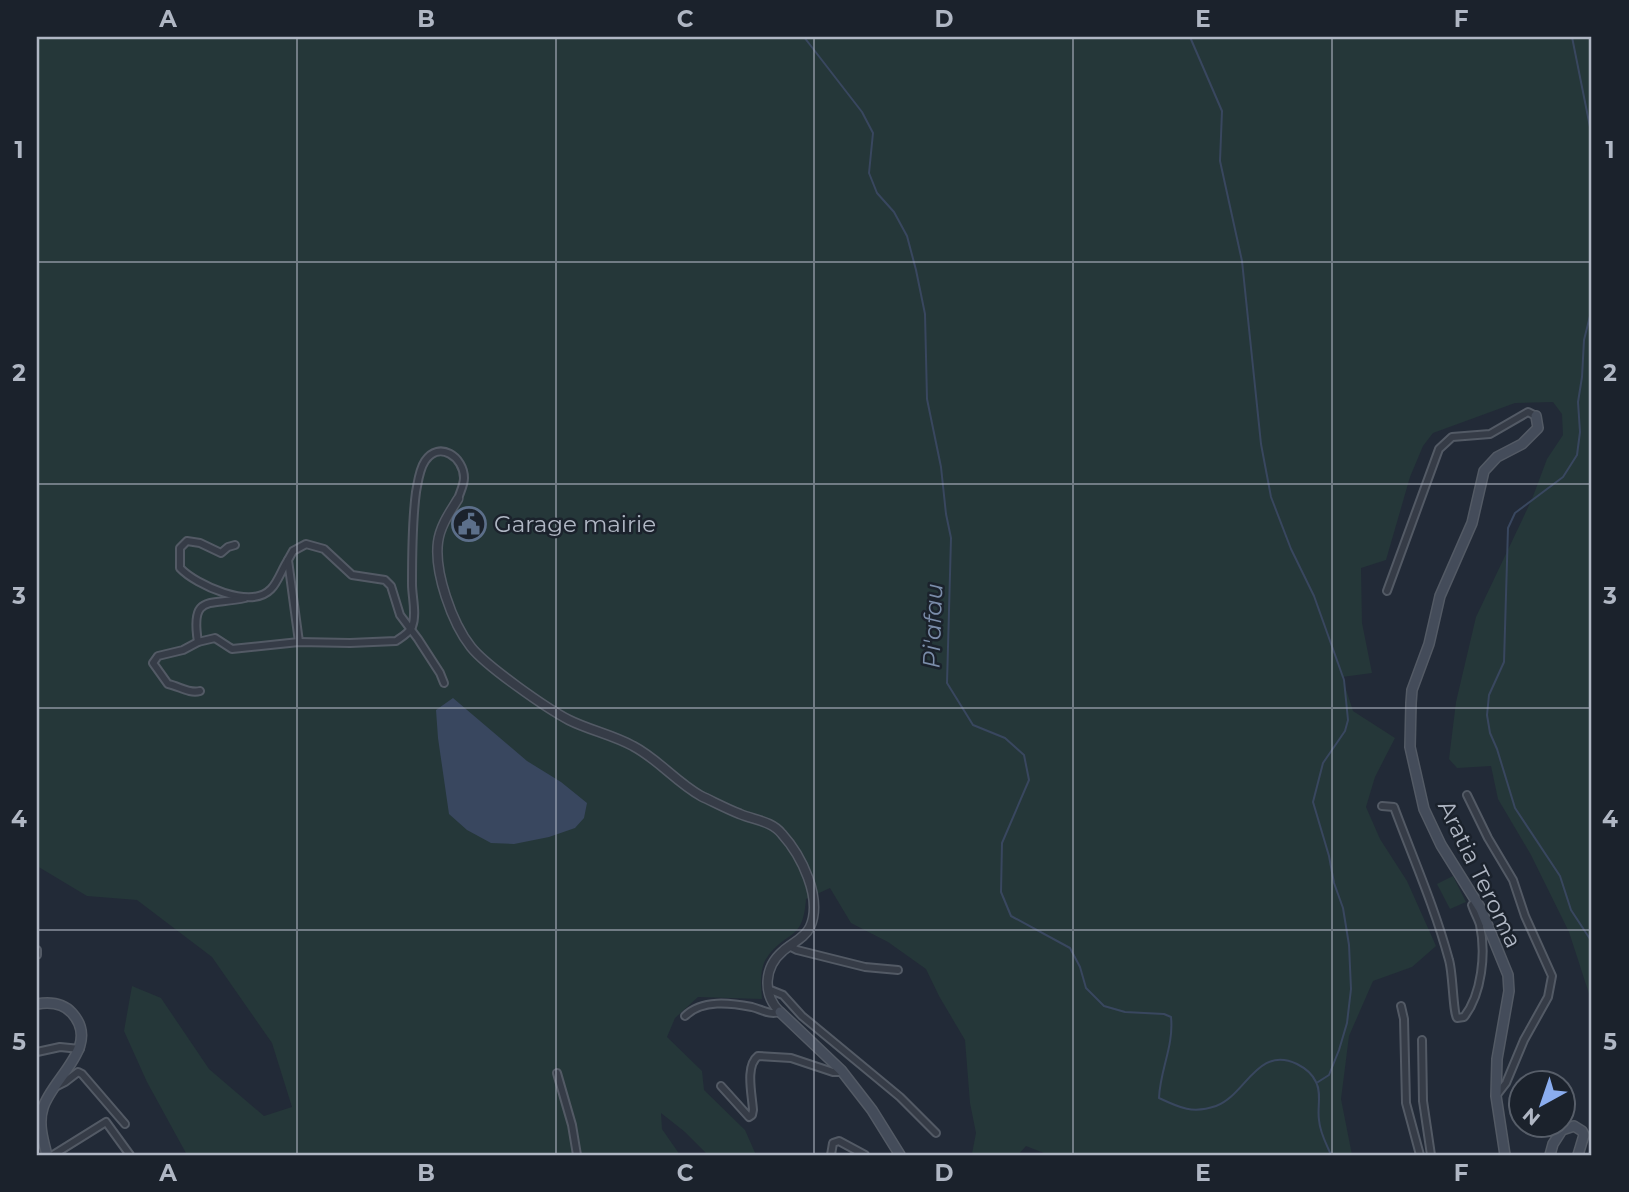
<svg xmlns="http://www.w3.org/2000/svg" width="1629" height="1192" font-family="Montserrat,sans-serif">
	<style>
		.green { fill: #253739 }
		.water { fill: #39475f }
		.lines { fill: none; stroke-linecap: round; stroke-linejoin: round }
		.stream { stroke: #39475f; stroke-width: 2 }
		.minor-casing { stroke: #535a65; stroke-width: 10 }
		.tertiary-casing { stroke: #535a65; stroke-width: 11 }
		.secondary-casing { stroke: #535a65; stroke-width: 12 }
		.minor { stroke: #363c47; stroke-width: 6 }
		.tertiary { stroke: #363c47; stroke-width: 8 }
		.secondary { stroke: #444c5a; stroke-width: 9 }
		.grid { fill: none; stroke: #b0b7c4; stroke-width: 2; stroke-opacity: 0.55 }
		.labels { text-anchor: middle; stroke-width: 5; stroke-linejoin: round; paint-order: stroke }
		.poi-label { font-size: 23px; fill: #b0b7c4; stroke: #1b222c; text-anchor: start }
		.street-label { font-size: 23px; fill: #b0b7c4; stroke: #1b222c }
		.water-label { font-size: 24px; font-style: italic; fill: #7b8daa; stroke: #1b222c }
		.neatline { fill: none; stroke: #b0b7c4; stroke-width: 2.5 }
		.grid-label { font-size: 23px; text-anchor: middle; font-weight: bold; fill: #b0b7c4 }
	</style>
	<rect width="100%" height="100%" fill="#222a37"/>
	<g class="green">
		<path d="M 37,37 L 1592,37 L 1592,1003 L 1569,932 L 1531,855 L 1498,799 L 1491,766 L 1457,768 L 1449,759 L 1456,702 L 1476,617 L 1532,499 L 1547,459 L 1563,435 L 1562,414 L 1553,402 L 1515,403 L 1433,433 L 1423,446 L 1410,477 L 1386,560 L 1361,568 L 1362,623 L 1372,673 L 1342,677 L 1353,711 L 1395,738 L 1375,777 L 1366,807 L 1380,839 L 1407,881 L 1436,946 L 1412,967 L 1373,981 L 1349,1036 L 1341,1099 L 1352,1155 L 1049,1155 L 1026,1146 L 1018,1155 L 972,1154 L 976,1133 L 970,1103 L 965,1040 L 939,996 L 926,969 L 888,942 L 851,923 L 830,888 L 806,899 C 803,941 789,929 768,956 C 759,967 761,985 762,999 L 698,997 L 675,1018 L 667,1037 L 702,1071 L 704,1090 L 745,1130 L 756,1155 L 708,1155 L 685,1132 L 661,1113 L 662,1129 L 680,1155 L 187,1155 L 147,1082 L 124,1031 L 132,986 L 161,998 L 209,1069 L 264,1116 L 292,1107 L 272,1043 L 212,957 L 137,900 L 87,896 L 37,866 Z"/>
		<polygon points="1453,876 1466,902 1450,909 1437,884"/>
	</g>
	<polygon class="water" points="453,698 527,761 561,782 587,803 584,818 575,828 549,837 514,844 491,843 467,830 449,814 438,738 436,710"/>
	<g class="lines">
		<g class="stream">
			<path d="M 804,37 L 862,112 L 873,133 L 869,173 L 877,193 L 894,212 L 907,236 L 916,270 L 925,314 L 927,399 L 941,467 L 946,514 L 951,538 L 947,683 L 973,725 L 1005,738 L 1024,755 L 1029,780 L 1002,843 L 1001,892 L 1011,916 L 1070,948 L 1080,967 L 1086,988 L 1104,1006 L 1125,1012 L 1164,1014 L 1171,1017 C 1174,1046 1160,1070 1159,1098 C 1180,1108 1193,1114 1216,1106 C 1246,1095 1257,1045 1297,1064 C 1305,1068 1312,1073 1316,1082 C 1322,1093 1317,1108 1319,1120 C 1320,1133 1326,1143 1331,1155"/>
			<polyline points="1190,37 1222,111 1220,161 1242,261 1261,444 1271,497 1291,549 1314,596 1344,680 1348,720 1345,731 1323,763 1313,802 1329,856 1334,883 1343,908 1349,945 1351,989 1347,1023 1339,1050 1329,1075 1318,1082"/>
			<polyline points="1572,37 1592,137"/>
			<polyline points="1592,308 1584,340 1582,377 1578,402 1580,432 1577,455 1563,477 1515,513 1508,528 1504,662 1489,695 1487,715 1490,733 1497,749 1515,808 1560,876 1571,910 1592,942"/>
			<polyline points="1589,1155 1592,1143"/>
		</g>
		<g class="minor-casing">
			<g id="minor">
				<path d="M 235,545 L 228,547 L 221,553 L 200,543 L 187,541 L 180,548 L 180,568 C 196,585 251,610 271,589 C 278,582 282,569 288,560"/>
				<polyline points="1387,591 1439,449 1452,437 1490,434 1528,412 1536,416"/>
				<path d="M 198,642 C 190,593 210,606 245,598"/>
				<polyline points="299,642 288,560 293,551 306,544 324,549 352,575 385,580 391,586 400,615 418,639 440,673 444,683"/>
				<path d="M 200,691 C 189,694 179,686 168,684 L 153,663 L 158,656 L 183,650 L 198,642 L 215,638 L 232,649 L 299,642 L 350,643 L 396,641 C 402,637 409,633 412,627 C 417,614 412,597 412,584 C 412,554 412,522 416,492 C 418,482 419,470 425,461 C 439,440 464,457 464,478 C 464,485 460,492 458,499"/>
				<polyline points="1467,795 1488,838 1513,880 1525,916 1552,976 1548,997 1524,1040 1506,1083 1496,1096"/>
				<path d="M 1382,806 L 1394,807 C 1413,858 1435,908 1449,960 C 1453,973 1453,1013 1457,1018 L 1464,1017 C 1482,994 1486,953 1480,925 C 1478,918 1474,912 1472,905 L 1476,900"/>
				<polyline points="789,946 797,950 865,967 898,970"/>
				<polyline points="37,950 37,955"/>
				<polyline points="768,989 783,995 802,1016 900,1097 936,1133"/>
				<polyline points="1401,1006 1404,1019 1406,1103 1420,1155"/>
				<path d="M 685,1016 C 702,999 731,1003 752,1007 C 763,1010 769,1015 780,1012"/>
				<polyline points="1422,1040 1423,1101 1431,1155"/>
				<polyline points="37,1052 60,1047 80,1049"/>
				<polyline points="557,1073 572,1125 577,1155"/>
				<path d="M 721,1086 L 749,1117 L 752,1115 L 753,1110 C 752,1094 745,1066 758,1056 L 791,1058 L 833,1072 L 843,1072"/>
				<polyline points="55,1087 65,1082 78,1072 82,1074 125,1124"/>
				<polyline points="53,1155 106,1122 130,1155"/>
				<polyline points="831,1155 833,1143 839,1141 865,1155"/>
			</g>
		</g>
		<g class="tertiary-casing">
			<path id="tertiary" d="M 458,499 C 450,512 440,526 438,542 C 434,572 452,623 471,647 C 486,666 546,708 569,720 C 589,730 613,735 633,746 C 658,759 676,782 701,796 C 714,802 727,809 740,814 C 754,820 772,821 782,834 C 801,855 823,898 810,927 C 805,938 792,943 783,951 C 764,967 762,994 780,1012"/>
		</g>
		<g class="secondary-casing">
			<g id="secondary">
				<path d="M 37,1004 C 49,1002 63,1003 72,1013 C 102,1046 52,1078 43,1108 C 38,1123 43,1140 47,1155"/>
				<polyline points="780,1012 841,1070 872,1110 900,1155"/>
				<polyline points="1505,1155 1496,1096 1497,1059 1509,991 1508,975 1481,909 1441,845 1424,809 1410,747 1411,703 1412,690 1429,644 1440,596 1472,523 1484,471 1497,457 1522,444 1538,428 1536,416"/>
				<polyline points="1550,1155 1553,1144 1562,1130 1574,1126 1582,1131 1584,1135 1578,1155"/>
			</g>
		</g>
		<use href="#minor" class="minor"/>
		<use href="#tertiary" class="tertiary"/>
		<use href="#secondary" class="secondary"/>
	</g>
	<path class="grid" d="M 297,37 L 297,1155M 556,37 L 556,1155M 814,37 L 814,1155M 1073,37 L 1073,1155M 1332,37 L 1332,1155M 37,262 L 1592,262M 37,484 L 1592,484M 37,708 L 1592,708M 37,930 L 1592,930"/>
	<defs>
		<g id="civic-ring" transform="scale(1.75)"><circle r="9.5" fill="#1b222c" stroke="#5c6f8a" stroke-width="1.5"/><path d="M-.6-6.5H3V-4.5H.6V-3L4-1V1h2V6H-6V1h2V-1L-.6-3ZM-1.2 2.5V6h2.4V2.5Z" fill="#5c6f8a"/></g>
	</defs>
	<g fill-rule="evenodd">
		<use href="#civic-ring" x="469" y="524"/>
	</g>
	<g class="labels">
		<g class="poi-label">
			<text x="494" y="532">Garage mairie</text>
		</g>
		<g class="street-label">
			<text transform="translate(1480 874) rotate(64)" y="8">Aratia Teroma</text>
		</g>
		<g class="water-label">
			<text transform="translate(933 626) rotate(-88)" y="8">Pi'afau</text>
		</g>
	</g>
	<rect width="1629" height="1192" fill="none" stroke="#1b222c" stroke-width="77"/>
	<g transform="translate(1542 1104) rotate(220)"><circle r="33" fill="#1b222c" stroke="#575e69" stroke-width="2"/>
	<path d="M0-5L12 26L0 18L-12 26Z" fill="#8aadef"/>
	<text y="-10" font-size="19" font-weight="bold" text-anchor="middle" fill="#b0b7c4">N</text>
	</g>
	<rect x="38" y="38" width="1552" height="1116" class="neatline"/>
	<g class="grid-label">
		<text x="168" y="27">A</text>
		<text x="426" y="27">B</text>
		<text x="685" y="27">C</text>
		<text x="944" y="27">D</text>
		<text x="1203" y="27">E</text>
		<text x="1461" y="27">F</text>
		<text x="19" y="158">1</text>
		<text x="1610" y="158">1</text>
		<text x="19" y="381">2</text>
		<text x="1610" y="381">2</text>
		<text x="19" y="604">3</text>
		<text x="1610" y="604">3</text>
		<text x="19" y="827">4</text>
		<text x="1610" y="827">4</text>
		<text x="19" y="1050">5</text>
		<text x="1610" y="1050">5</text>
		<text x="168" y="1181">A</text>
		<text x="426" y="1181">B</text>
		<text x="685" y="1181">C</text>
		<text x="944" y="1181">D</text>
		<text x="1203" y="1181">E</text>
		<text x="1461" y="1181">F</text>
	</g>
</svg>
